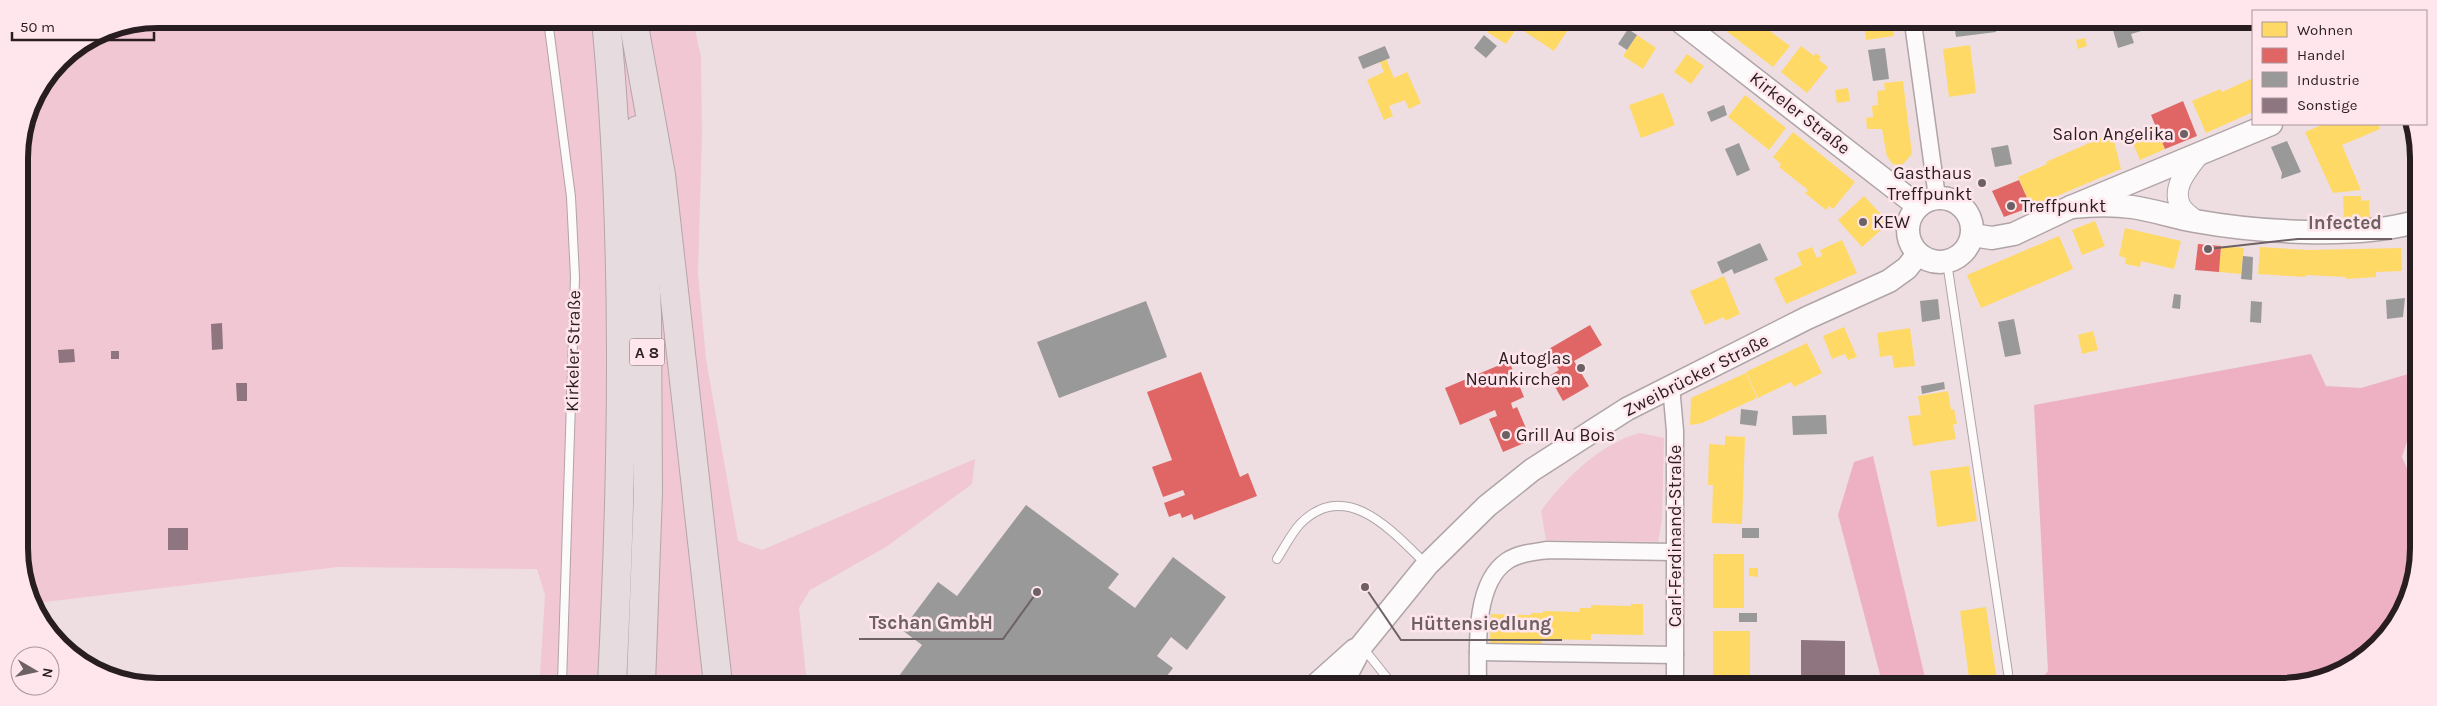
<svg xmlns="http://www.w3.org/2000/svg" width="2437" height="706" font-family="Karla,sans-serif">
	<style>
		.green { fill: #f1c7d3 }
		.forest { fill: #eeb1c4 }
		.homes { fill: #ffd966 }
		.shops { fill: #e06666 }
		.industry { fill: #999 }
		.building { fill: #8e757f }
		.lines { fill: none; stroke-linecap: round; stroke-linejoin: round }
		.service-casing { stroke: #b0a4a7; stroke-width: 10 }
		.minor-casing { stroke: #b0a4a7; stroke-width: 19 }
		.tertiary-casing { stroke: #b0a4a7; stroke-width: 22 }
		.secondary-casing { stroke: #b0a4a7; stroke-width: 25 }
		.motorway-casing { stroke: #b6a5a9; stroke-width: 30 }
		.service { stroke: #fcfafb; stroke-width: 8 }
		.minor { stroke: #fcfafb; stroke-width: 16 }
		.tertiary { stroke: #fcfafb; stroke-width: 20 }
		.secondary { stroke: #fcfafb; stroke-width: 22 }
		.motorway { stroke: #e6dbdf; stroke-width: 28 }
		.poi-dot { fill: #6d6164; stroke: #ffe6ec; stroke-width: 2 }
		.labels { text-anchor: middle; stroke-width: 5; stroke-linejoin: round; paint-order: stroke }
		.shield { fill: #ffe6ec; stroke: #68595d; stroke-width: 1 }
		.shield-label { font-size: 16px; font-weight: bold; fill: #281d20 }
		.street-label { font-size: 18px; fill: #281d20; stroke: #ffe6ec }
		.poi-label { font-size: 18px; fill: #281d20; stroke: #ffe6ec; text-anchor: end }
		.rim { fill: none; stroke: #281d20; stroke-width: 6 }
		.leader { fill: none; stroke: #6d6164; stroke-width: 2 }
		.callout-dot { fill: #6d6164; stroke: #ffe6ec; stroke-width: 2 }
		.callout-label { font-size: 19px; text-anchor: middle; font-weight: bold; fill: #6d6164; stroke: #ffe6ec; stroke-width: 5; stroke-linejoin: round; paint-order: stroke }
	</style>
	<rect width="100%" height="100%" fill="#eedee2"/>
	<g class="green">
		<polygon points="158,19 693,20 701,57 702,134 698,273 706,359 738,541 762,550 975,459 972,484 886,547 810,590 799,608 807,684 534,683 540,674 545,595 537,569 338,567 36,603 21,575 19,149 29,104 60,59 105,29"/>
		<path d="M 1640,433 L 1664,438 L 1662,520 L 1658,542 L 1546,540 L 1541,511 C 1564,479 1601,443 1640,433 Z"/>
	</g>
	<g class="forest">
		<polygon points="2311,354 2326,386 2361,388 2415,372 2414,434 2409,435 2402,457 2414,484 2414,584 2395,625 2364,658 2288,687 2036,686 2048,671 2034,405"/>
		<polygon points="1873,456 1927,686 1883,686 1838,515 1854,462"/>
	</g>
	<g class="homes">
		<polygon points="1494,22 1505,22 1516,29 1506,44 1487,32"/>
		<polygon points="1519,22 1566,22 1571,25 1554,51 1516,26"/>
		<polygon points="1730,22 1770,22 1767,29 1790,46 1773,67 1725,30"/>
		<polygon points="1864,22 1892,23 1894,36 1866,40"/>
		<polygon points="1637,35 1656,48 1643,69 1623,56"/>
		<polygon points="2085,38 2087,46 2078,49 2076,40"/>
		<polygon points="1970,45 1976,93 1949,97 1943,49"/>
		<polygon points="1801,46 1814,56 1816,53 1821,57 1819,60 1828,67 1807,93 1781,72"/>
		<polygon points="1687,54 1704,66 1691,84 1674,72"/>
		<polygon points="1386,59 1394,78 1407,72 1421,103 1409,109 1405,100 1389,106 1393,116 1384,120 1367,80 1384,72 1380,62"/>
		<polygon points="2253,78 2253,112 2206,133 2192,101 2220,89 2222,92"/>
		<polygon points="1903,81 1912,154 1903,164 1898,165 1893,164 1887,157 1882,129 1867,129 1866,118 1873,117 1872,106 1878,105 1877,91 1885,90 1884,83"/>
		<polygon points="1848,88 1850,101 1837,103 1835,90"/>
		<polygon points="1663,93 1675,125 1641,138 1629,105"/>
		<polygon points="1745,95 1786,128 1769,150 1728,117"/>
		<polygon points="2324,124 2378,124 2380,129 2342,145 2361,190 2333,193 2305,132"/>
		<polygon points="2155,126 2165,149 2140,160 2130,136"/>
		<polygon points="1793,132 1855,182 1833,209 1829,206 1826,210 1805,193 1808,190 1779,167 1781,164 1773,157"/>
		<polygon points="2112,133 2121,169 2031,207 2018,177 2047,164 2046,162"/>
		<polygon points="1864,196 1889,223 1862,247 1838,220"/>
		<polygon points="2343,196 2361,196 2361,201 2369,200 2370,219 2344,219"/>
		<polygon points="2095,221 2105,246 2082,255 2072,230"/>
		<polygon points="2125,228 2181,241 2174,269 2141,261 2140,267 2125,264 2126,258 2119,256"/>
		<polygon points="2059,236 2073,269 1981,308 1967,275"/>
		<polygon points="1842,240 1857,273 1786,304 1774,278 1802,265 1797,253 1812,247 1817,258 1822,256 1820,250"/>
		<polygon points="2221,246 2244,248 2241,274 2219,272"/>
		<polygon points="2260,247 2308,250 2401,248 2402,271 2376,272 2376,277 2346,279 2346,277 2306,275 2306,277 2258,274"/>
		<polygon points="1724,276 1740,314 1725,321 1724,317 1705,325 1690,291"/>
		<polygon points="1844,327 1857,357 1848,360 1845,354 1832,359 1823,336"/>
		<polygon points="1910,328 1915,366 1894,368 1892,355 1880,357 1877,333"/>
		<polygon points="2093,331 2098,350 2082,354 2078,335"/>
		<polygon points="1807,343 1822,373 1794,387 1791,382 1758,398 1746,372"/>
		<polygon points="1746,373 1757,398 1702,423 1690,425 1691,398"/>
		<polygon points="1948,391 1951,410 1954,409 1957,424 1953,424 1956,439 1913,446 1908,416 1921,415 1918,396"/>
		<polygon points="1725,436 1745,437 1742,524 1712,523 1713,485 1708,485 1709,444 1725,445"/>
		<polygon points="1969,466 1977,521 1937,527 1930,471"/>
		<rect x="1713" y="554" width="31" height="54"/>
		<polygon points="1749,568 1758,568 1758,577 1749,576"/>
		<polygon points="1631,604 1643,604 1643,635 1591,634 1591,640 1542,639 1542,644 1490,643 1491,614 1531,615 1531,613 1543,613 1543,611 1579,612 1580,608 1591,608 1591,605 1631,606"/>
		<polygon points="1986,607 1996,675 1969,678 1960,611"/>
		<rect x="1713" y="631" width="37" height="55"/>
	</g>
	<g class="shops">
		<polygon points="2183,101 2197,136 2165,149 2151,115"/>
		<polygon points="2019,180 2031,207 2004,217 1992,191"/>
		<polygon points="2198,244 2221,246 2219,272 2195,270"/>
		<polygon points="1590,325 1602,345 1574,361 1589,386 1563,401 1549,376 1559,370 1547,350"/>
		<polygon points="1509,361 1524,397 1511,403 1513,409 1517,407 1531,440 1503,452 1489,419 1497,416 1495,410 1460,425 1445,388"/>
		<polygon points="1201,372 1240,477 1248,473 1257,496 1194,520 1192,514 1182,518 1180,513 1169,517 1164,503 1185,495 1183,490 1163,497 1152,467 1172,460 1147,392"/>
	</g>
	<g class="industry">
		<polygon points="1954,23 1995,23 1996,32 1956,37"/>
		<polygon points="2111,23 2153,23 2155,27 2131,34 2134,43 2118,48"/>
		<polygon points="1628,29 1637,35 1627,50 1618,44"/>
		<polygon points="1484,35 1497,46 1486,58 1474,48"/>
		<polygon points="1385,46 1390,58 1363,69 1358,57"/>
		<polygon points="1885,48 1889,79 1873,81 1868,50"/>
		<polygon points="1724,105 1727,115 1711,122 1707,112"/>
		<polygon points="2287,141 2301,172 2281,179 2282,173 2271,147"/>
		<polygon points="1739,143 1750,170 1737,176 1725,149"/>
		<polygon points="2008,145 2012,164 1995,167 1991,148"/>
		<polygon points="1760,243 1768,260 1734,274 1732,269 1722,274 1717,262"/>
		<polygon points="2243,256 2253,257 2252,280 2241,279"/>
		<polygon points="2174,294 2181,295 2180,309 2172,308"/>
		<polygon points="2405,298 2403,317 2387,319 2386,300"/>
		<polygon points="1938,299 1940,319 1922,322 1920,301"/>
		<polygon points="1146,301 1167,357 1059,398 1037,342"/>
		<polygon points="2251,301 2262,302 2261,323 2250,322"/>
		<polygon points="2014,319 2021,354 2005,357 1998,322"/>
		<polygon points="1944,382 1945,389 1922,394 1921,386"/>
		<polygon points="1741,409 1758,411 1756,426 1740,424"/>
		<polygon points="1826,415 1827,434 1793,435 1792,416"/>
		<polygon points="1026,505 1119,574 1108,588 1135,608 1173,557 1226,597 1187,650 1171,637 1157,656 1173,668 1160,685 893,684 922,645 902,630 938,582 957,596"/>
		<rect x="1742" y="528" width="17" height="10"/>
		<rect x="1739" y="613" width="18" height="9"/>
	</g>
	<g class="building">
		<polygon points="222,323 223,349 212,350 211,324"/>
		<polygon points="74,349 75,362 59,363 58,350"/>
		<rect x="111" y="351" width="8" height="8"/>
		<polygon points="236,383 247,383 247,401 237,401"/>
		<rect x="168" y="528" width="20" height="22"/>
		<polygon points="1801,640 1845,641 1845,686 1801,686"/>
	</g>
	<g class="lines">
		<g class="service-casing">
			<g id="service">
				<polyline points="548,20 571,197 575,277 562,683"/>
				<polyline points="1947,262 2008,673"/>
				<path d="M 1277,559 C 1284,548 1291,534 1300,524 C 1346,477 1393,532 1426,564"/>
				<polyline points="1364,649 1388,679 1384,685"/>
			</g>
		</g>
		<g class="minor-casing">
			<g id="minor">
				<polyline points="1913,23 1937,197"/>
				<polyline points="1671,386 1675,431 1675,686"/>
				<polyline points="1478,652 1675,655"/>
				<path d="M 1478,685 C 1478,650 1473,584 1507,561 C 1519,553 1535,552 1548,550 L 1674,552"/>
			</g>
		</g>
		<g class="tertiary-casing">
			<path id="tertiary" d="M 2196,221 C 2191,217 2184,212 2181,207 C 2170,187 2189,168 2200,153"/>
		</g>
		<g class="secondary-casing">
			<g id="secondary">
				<polyline points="1681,22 1918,206"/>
				<circle cx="1940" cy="230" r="32"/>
				<path d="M 2071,207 C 2091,205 2111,204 2132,207 C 2153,210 2174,217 2195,221 C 2256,232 2356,239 2415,222"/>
				<polyline points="1972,235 1992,238 2014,234 2071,207 2271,124"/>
				<polyline points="1316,685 1355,650"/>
				<polyline points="1341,685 1362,645 1427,565 1487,506 1532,470 1627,409 1807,318 1889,281 1907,268 1918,254"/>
			</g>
		</g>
		<g class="motorway-casing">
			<g id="motorway">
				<path d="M 606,20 C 627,240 623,463 612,684"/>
				<polyline points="633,20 661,175 718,684"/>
				<polyline points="638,130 647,314 648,493 641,684"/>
			</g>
		</g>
		<use href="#service" class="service"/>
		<use href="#minor" class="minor"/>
		<use href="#tertiary" class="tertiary"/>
		<use href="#secondary" class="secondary"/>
		<use href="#motorway" class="motorway"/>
	</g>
	<g class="poi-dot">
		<circle cx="2184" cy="134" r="5"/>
		<circle cx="1982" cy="183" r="5"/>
		<circle cx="2011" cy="206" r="5"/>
		<circle cx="1863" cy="222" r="5"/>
		<circle cx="1581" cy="368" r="5"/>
		<circle cx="1506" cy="435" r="5"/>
	</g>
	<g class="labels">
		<rect class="shield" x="629.5" y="338.5" width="35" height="27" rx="4"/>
		<g class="shield-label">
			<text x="647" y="358">A 8</text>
		</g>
		<g class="street-label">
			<text transform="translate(1800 113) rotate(38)" y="6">Kirkeler Straße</text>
			<text transform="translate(573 351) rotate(-89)" y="6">Kirkeler Straße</text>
			<text transform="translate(1696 375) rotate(-27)" y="6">Zweibrücker Straße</text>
			<text transform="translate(1675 536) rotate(-90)" y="6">Carl-Ferdinand-Straße</text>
		</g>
		<g class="poi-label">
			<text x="2174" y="140">Salon Angelika</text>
			<text x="1972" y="179">Gasthaus<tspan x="1972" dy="21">Treffpunkt</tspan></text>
			<text x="2021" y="212" text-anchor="start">Treffpunkt</text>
			<text x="1873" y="228" text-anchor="start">KEW</text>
			<text x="1571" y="364">Autoglas<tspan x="1571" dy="21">Neunkirchen</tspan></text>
			<text x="1516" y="441" text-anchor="start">Grill Au Bois</text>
		</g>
	</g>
	<path d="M0 0H2437V706H0ZM158 28H2280A130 130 0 0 1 2410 158V548A130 130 0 0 1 2280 678H158A130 130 0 0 1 28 548V158A130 130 0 0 1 158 28Z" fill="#ffe6ec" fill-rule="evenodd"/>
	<path class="rim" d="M158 28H2280A130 130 0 0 1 2410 158V548A130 130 0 0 1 2280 678H158A130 130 0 0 1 28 548V158A130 130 0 0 1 158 28Z"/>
	<path class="leader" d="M2208 249L2298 239H2392M1037 592L1003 639H859M1365 587L1401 640H1562"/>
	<g class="callout-dot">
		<circle cx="2208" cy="249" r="5"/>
		<circle cx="1037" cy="592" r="5"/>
		<circle cx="1365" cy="587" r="5"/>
	</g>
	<g class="callout-label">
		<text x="2345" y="229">Infected</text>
		<text x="931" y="629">Tschan GmbH</text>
		<text x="1481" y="630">Hüttensiedlung</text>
	</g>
	<rect x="2252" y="10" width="175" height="115" fill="#ffe6ec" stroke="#a9969a"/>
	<rect x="2262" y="22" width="25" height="15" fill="#ffd966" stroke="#a9969a"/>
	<text x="2297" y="35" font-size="15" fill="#281d20">Wohnen</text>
	<rect x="2262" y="48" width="25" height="15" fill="#e06666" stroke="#a9969a"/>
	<text x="2297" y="60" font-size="15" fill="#281d20">Handel</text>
	<rect x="2262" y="72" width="25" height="15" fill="#999999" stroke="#a9969a"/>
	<text x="2297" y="85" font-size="15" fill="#281d20">Industrie</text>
	<rect x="2262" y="98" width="25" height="15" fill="#8e757f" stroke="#a9969a"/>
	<text x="2297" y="110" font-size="15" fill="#281d20">Sonstige</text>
	<g transform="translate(35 671) rotate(99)"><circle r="24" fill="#ffe6ec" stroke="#a9969a"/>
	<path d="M0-4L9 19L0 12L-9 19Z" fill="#6d6164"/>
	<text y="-8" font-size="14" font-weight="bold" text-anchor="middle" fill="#281d20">N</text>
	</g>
	<path d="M12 32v8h142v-8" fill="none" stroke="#281d20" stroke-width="2.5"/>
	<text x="20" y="32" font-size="15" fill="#281d20" stroke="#ffe6ec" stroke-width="4" paint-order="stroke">50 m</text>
</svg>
